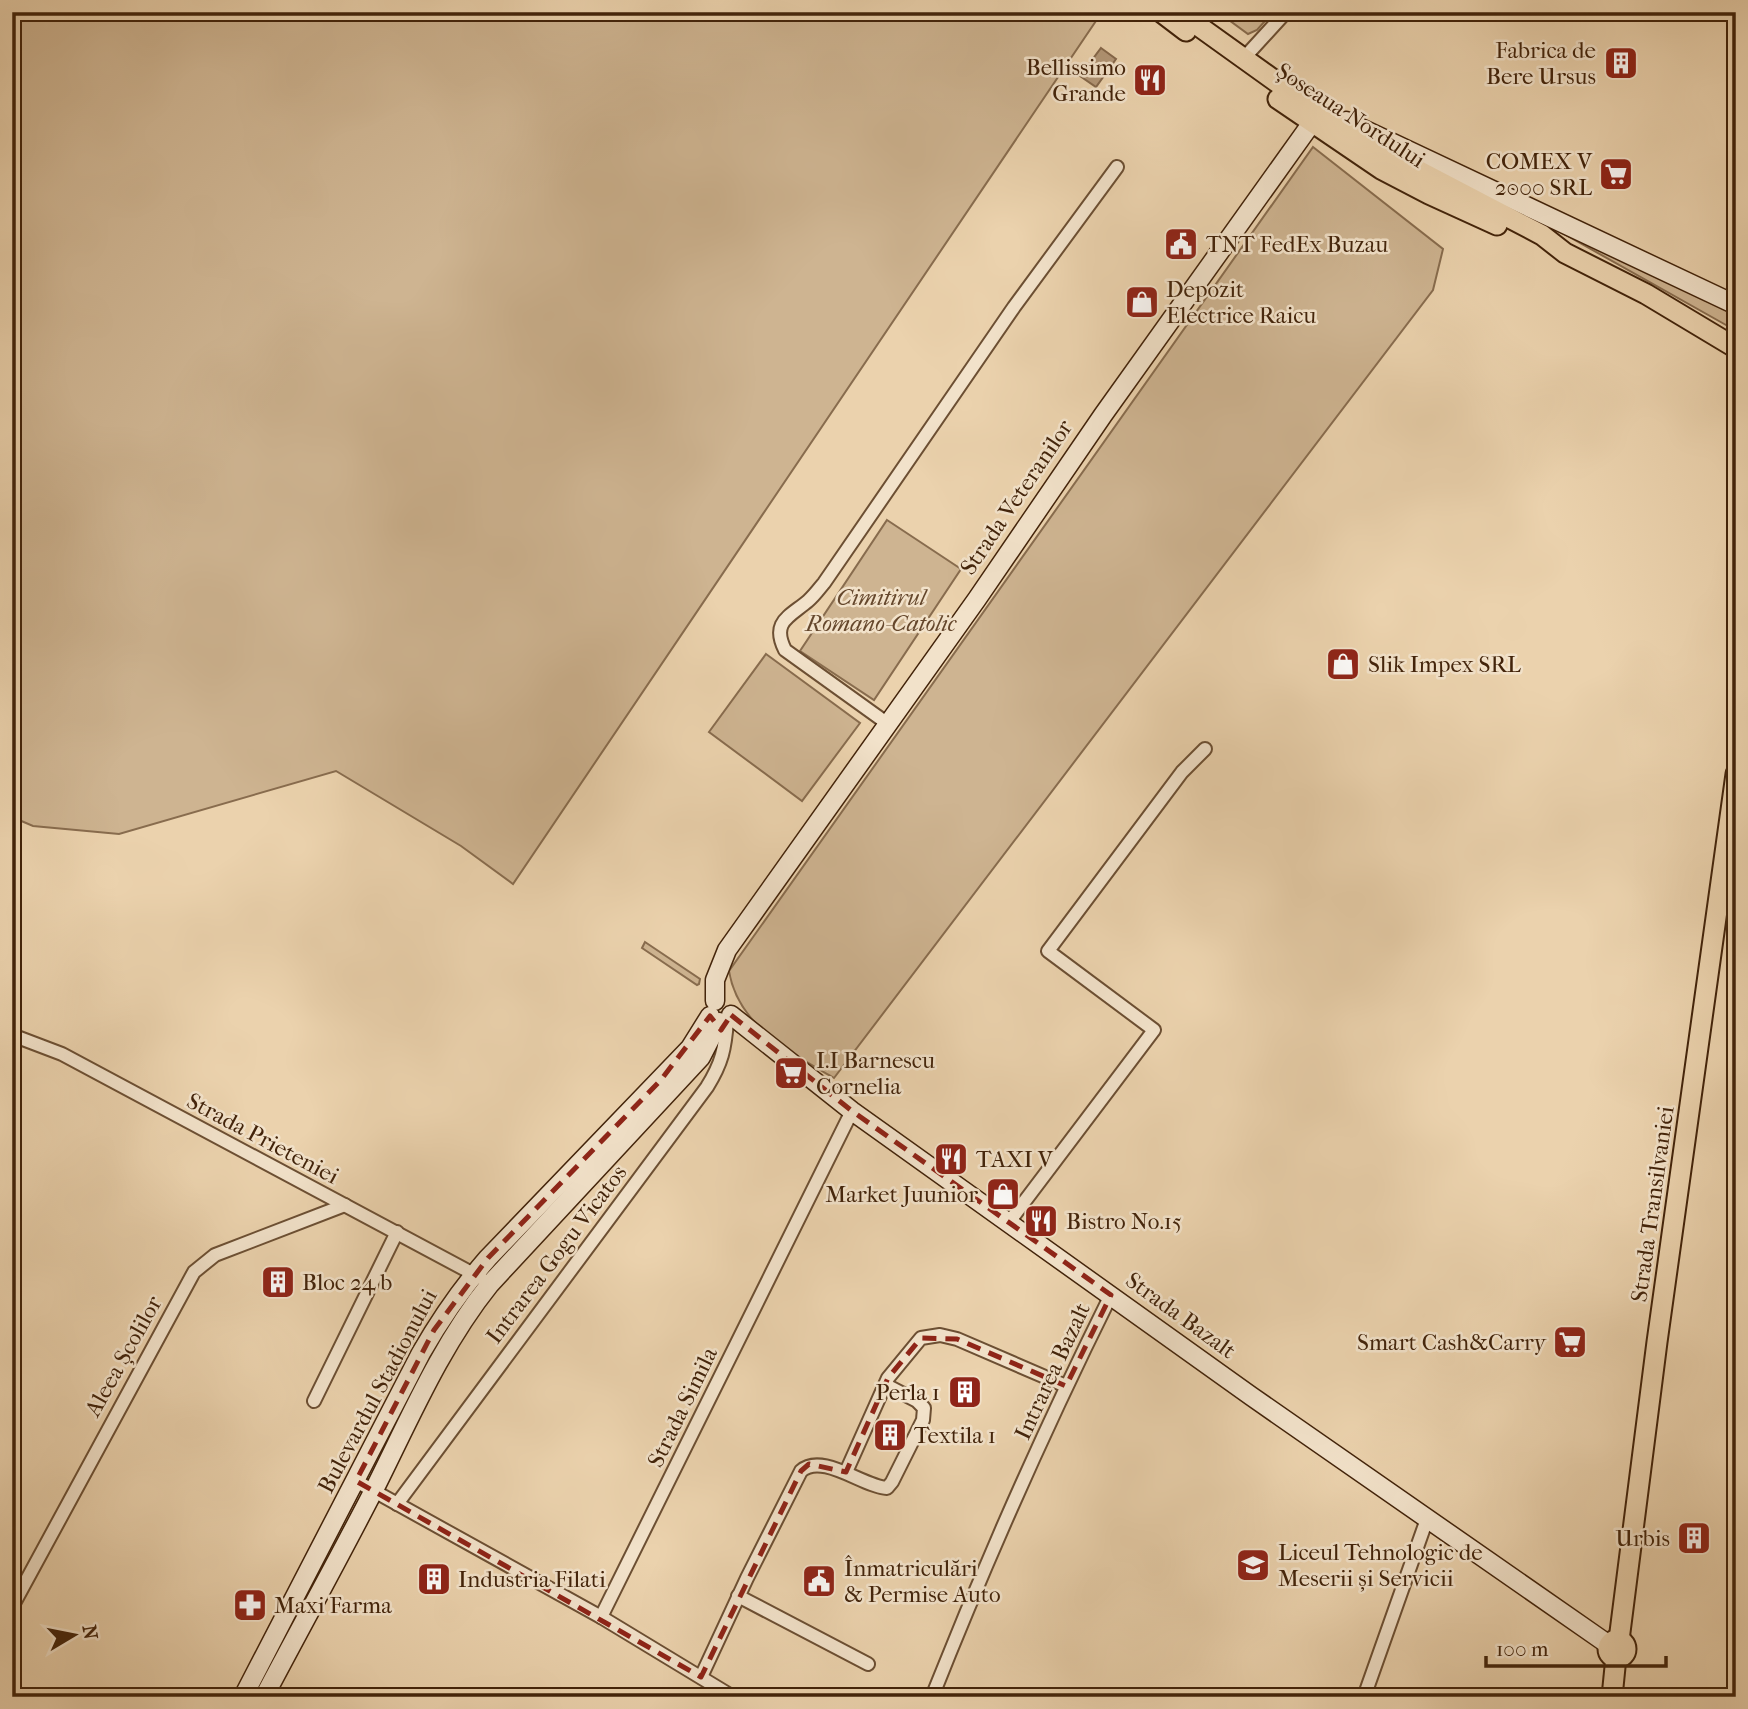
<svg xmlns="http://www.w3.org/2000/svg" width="1748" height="1709" font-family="'IM FELL French Canon',serif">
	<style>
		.green { fill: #ceb491; stroke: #886c4e; stroke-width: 2 }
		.water { fill: #b29676; stroke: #85684b; stroke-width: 2 }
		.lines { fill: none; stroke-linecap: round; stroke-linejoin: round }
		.street-casing { stroke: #6c4f33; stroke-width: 16 }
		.secondary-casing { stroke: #42230a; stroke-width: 21 }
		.primary-casing { stroke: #42230a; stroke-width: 23 }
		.street { stroke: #f2e2ca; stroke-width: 12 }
		.secondary { stroke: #f2e2ca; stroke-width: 18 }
		.primary { stroke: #ebd2ad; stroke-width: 19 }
		.marked { fill: none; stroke: #8f2418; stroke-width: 5; stroke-dasharray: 14 9; stroke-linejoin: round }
		.labels { text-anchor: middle; stroke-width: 5; stroke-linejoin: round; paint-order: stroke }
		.poi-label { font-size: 23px; fill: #42230a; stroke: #f2e2ca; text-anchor: start }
		.street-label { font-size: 23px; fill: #42230a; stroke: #f2e2ca }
		.park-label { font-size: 23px; font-style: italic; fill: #65472c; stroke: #f2e2ca }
	</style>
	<rect width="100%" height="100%" fill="#ebd2ad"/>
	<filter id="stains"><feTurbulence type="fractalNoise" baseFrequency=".00286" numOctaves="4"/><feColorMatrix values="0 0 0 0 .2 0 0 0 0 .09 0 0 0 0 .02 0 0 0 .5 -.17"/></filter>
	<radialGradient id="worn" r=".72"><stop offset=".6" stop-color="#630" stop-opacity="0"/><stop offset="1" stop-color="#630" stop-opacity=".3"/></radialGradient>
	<g class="green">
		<polygon points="12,12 1102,12 513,884 461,846 336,771 119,834 33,826 12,817"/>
		<polygon points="1218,12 1273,12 1257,30 1248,34"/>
		<path d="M 1313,147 L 1443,249 L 1433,290 L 834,1078 C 790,1052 738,1026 729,971 Z"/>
		<polygon points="1548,225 1734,314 1736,331 1726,325"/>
		<polygon points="887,520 961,569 874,700 800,651"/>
		<polygon points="766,654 860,723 802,801 709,732"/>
		<polygon points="645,942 700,979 699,984 697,985 642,948"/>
	</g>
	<polygon class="water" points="1101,48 1116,59 1096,87 1080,76"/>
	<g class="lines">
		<g class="street-casing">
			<g id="street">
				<polyline points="1244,58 1286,12"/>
				<path d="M 888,724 L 785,650 C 771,622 789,617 808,601 C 814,596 819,589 824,583 L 1014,307 L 1117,167"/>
				<polyline points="12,1035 62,1054 481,1278"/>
				<polyline points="1009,1222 1154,1030 1048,951 1182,772 1205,749"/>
				<polyline points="314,1401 397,1232"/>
				<polyline points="846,1472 888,1378 921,1338 940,1335 957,1339 1066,1386"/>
				<polyline points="356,1481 601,1617 733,1697"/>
				<path d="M 397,1504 L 707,1087 C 722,1063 725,1049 727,1020"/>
				<polyline points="738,1596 868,1664"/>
				<polyline points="12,1607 194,1272 215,1255 345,1205"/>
				<polyline points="601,1617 852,1111"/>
				<path d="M 701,1677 L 747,1578 L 801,1471 C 822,1452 864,1487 887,1488 L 892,1482 L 923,1420 L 924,1408 L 917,1401 L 886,1385"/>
				<path d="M 932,1697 C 986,1561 1046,1426 1111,1295"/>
				<polyline points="1364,1697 1427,1519"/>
			</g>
		</g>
		<g class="secondary-casing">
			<g id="secondary">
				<polyline points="1346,121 1736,305"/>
				<polyline points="715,1001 715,980 727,950 977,599 1103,415 1311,124"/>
				<polyline points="731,1015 852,1111 1251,1396 1609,1645"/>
				<path d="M 243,1697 L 421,1353 C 441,1318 462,1288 488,1258 L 690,1048 L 710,1016"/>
				<path d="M 264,1697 C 301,1627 339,1558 375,1488 C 410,1418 441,1345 490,1284 L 701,1057 L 719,1022"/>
			</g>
		</g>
		<g class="primary-casing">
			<g id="primary">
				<polyline points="1161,12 1186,31"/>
				<polyline points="1179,12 1324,116 1406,164 1542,235 1565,253 1646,294 1736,348"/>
				<polyline points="1278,99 1381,169 1429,194 1497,225"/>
				<polyline points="1619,1640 1657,1342 1736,774"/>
				<circle cx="1617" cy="1649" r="9"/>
				<polyline points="1612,1697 1616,1657"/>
			</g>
		</g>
		<use href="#street" class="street"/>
		<use href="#secondary" class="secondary"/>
		<use href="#primary" class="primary"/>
	</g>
	<path class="marked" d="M 731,1015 L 852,1111 L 1111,1295 L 1066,1386 L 957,1339 L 921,1338 L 888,1378 L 846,1472 L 809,1464 L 801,1471 L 701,1677 L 356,1481 L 434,1330 L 488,1258 L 660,1081 L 710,1016 L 721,1030 Z"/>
	<defs>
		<g id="building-square" transform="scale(1.75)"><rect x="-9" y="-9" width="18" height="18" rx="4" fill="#8f2418" stroke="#f2e2ca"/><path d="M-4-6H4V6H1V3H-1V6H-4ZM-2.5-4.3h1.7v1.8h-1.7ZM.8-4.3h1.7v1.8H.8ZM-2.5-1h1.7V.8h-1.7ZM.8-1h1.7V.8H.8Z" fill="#fff"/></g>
		<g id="restaurant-square" transform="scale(1.75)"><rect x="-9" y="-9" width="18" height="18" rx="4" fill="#8f2418" stroke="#f2e2ca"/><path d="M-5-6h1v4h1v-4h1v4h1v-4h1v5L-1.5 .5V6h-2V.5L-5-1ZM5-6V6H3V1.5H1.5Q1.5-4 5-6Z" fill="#fff"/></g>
		<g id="supermarket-square" transform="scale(1.75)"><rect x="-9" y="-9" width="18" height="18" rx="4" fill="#8f2418" stroke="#f2e2ca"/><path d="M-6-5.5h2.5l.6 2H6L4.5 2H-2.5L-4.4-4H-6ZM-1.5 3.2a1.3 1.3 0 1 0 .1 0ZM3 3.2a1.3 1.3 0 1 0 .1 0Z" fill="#fff"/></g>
		<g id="civic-square" transform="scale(1.75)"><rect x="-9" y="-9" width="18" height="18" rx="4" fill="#8f2418" stroke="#f2e2ca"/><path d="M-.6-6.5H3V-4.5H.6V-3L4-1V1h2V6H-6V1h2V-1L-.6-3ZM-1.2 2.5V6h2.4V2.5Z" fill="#fff"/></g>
		<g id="shop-square" transform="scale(1.75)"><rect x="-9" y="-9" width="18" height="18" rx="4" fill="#8f2418" stroke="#f2e2ca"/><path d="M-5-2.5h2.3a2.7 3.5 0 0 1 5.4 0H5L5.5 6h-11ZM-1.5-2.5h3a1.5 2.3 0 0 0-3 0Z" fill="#fff"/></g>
		<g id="school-square" transform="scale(1.75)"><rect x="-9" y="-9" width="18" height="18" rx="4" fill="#8f2418" stroke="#f2e2ca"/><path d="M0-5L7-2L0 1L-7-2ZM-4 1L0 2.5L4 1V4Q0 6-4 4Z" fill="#fff"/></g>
		<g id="pharmacy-square" transform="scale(1.75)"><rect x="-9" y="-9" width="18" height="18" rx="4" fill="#8f2418" stroke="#f2e2ca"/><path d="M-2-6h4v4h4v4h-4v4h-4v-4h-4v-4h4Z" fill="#fff"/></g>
	</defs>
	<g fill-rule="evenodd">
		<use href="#building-square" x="1621" y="63"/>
		<use href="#restaurant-square" x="1150" y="80"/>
		<use href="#supermarket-square" x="1616" y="174"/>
		<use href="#civic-square" x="1181" y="244"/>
		<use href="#shop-square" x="1142" y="302"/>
		<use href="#shop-square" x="1343" y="664"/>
		<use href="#supermarket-square" x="791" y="1073"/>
		<use href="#restaurant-square" x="951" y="1159"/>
		<use href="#shop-square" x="1003" y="1194"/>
		<use href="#restaurant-square" x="1041" y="1221"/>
		<use href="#building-square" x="278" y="1282"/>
		<use href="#supermarket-square" x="1570" y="1342"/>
		<use href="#building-square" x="965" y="1392"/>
		<use href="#building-square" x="890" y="1435"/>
		<use href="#building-square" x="1694" y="1538"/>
		<use href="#school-square" x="1253" y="1565"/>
		<use href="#building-square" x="434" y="1579"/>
		<use href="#civic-square" x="819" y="1581"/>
		<use href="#pharmacy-square" x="250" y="1605"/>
	</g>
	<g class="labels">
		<g class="poi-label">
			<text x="1596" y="58" text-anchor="end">Fabrica de<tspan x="1596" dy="26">Bere Ursus</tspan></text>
			<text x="1126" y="75" text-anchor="end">Bellissimo<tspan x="1126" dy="26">Grande</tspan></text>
			<text x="1592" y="169" text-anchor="end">COMEX V<tspan x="1592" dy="26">2000 SRL</tspan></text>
			<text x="1206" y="252">TNT FedEx Buzau</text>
			<text x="1166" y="297">Depozit<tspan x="1166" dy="26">Electrice Raicu</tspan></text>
			<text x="1368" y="672">Slik Impex SRL</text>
			<text x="816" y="1068">I.I Barnescu<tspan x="816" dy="26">Cornelia</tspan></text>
			<text x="976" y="1167">TAXI V</text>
			<text x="978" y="1202" text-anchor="end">Market Juunior</text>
			<text x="1066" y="1229">Bistro No.15</text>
			<text x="302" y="1290">Bloc 24 b</text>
			<text x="1546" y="1350" text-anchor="end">Smart Cash&amp;Carry</text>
			<text x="940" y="1400" text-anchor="end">Perla 1</text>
			<text x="914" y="1443">Textila 1</text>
			<text x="1670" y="1546" text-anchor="end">Urbis</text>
			<text x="1278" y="1560">Liceul Tehnologic de<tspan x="1278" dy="26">Meserii și Servicii</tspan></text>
			<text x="844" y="1576">Înmatriculări<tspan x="844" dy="26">&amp; Permise Auto</tspan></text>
			<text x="458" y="1587">Industria Filati</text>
			<text x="274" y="1613">Maxi Farma</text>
		</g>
		<g class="street-label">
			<text transform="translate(1351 115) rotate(33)" y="8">Șoseaua Nordului</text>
			<text transform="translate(1016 497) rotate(-56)" y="8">Strada Veteranilor</text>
			<text transform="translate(263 1138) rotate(28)" y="8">Strada Prieteniei</text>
			<text transform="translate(1652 1204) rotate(-82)" y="8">Strada Transilvaniei</text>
			<text transform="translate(556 1254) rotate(-53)" y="8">Intrarea Gogu Vicatos</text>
			<text transform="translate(1181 1315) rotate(36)" y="8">Strada Bazalt</text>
			<text transform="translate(123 1356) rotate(-61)" y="8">Aleea Școlilor</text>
			<text transform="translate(1052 1371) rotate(-65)" y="8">Intrarea Bazalt</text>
			<text transform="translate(377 1391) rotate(-62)" y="8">Bulevardul Stadionului</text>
			<text transform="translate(682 1407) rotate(-64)" y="8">Strada Simila</text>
		</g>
		<g class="park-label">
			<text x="881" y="605">Cimitirul<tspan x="881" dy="26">Romano-Catolic</tspan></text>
		</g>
	</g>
	<rect width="1748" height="1709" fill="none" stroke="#ebd2ad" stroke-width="42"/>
	<rect x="14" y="14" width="1720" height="1681" fill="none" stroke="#42230a" stroke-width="3.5"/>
	<rect x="21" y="21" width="1706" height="1667" fill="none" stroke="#42230a" stroke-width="2"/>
	<g transform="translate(74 1635) rotate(80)" stroke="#f2e2ca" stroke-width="5" paint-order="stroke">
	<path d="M0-5L12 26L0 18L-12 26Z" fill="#42230a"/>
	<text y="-10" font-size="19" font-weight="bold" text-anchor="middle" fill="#42230a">N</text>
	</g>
	<path d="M1486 1656v10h180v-10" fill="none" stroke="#42230a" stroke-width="3.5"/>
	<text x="1496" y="1656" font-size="21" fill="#42230a" stroke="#f2e2ca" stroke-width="5" paint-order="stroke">100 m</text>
	<rect width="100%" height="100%" filter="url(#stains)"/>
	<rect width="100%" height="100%" fill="url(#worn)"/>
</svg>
